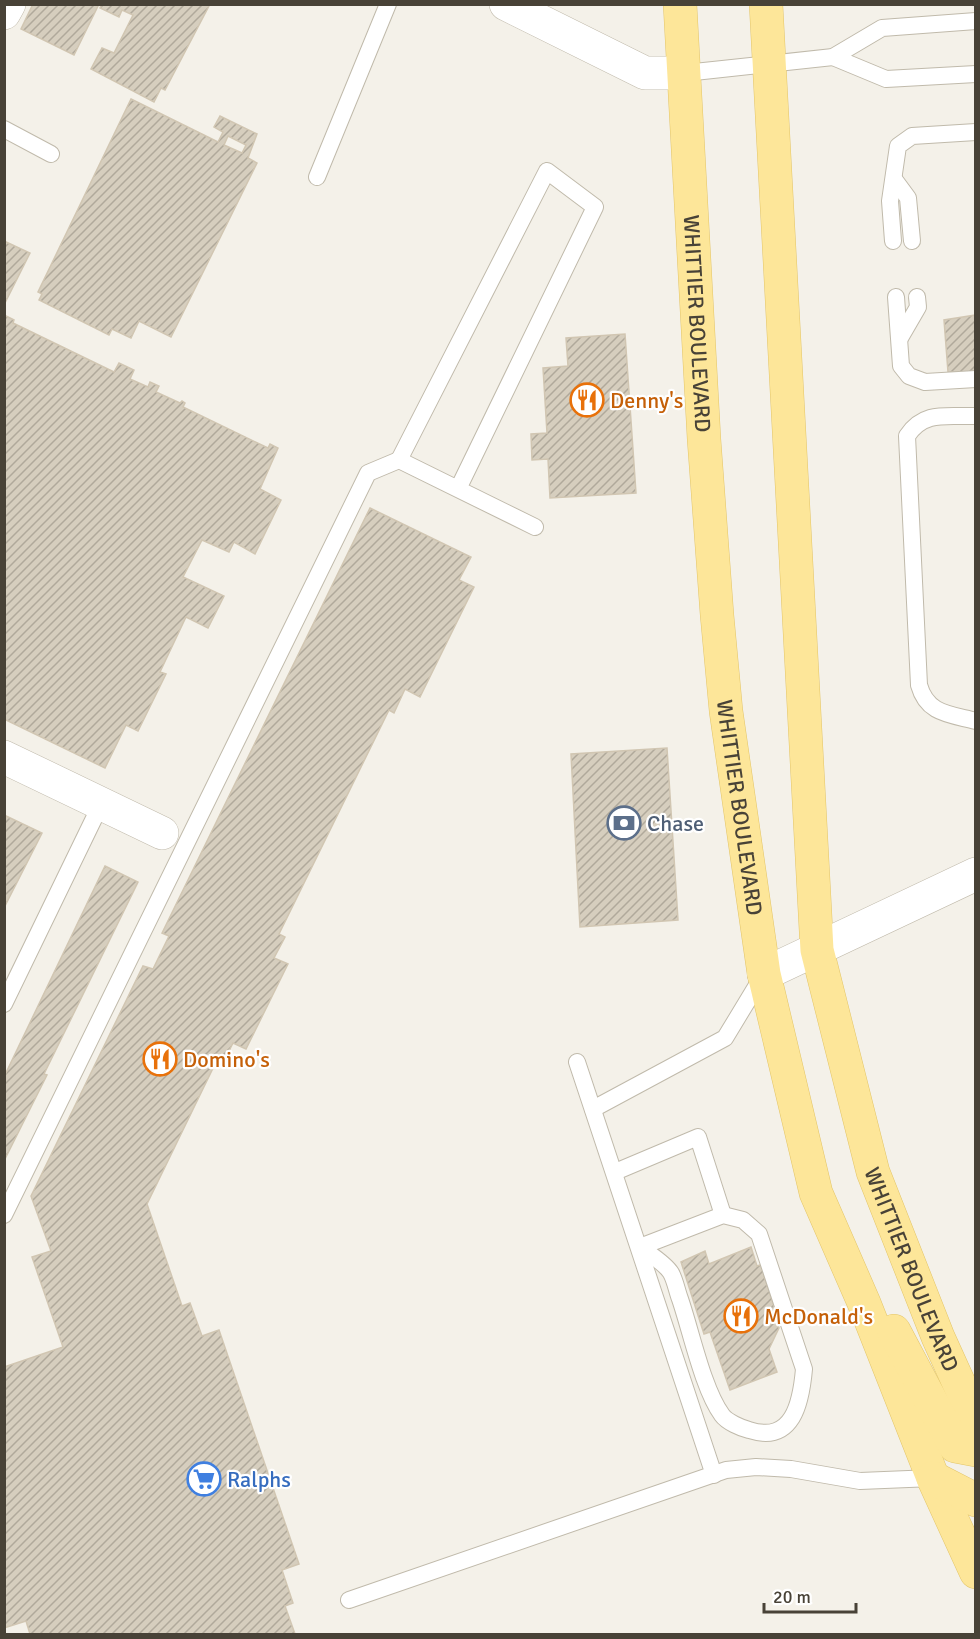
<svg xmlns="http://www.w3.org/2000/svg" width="980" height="1639" font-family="Signika,sans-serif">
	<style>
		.building { fill: url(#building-hatch); stroke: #d1c6b2; stroke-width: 1.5; fill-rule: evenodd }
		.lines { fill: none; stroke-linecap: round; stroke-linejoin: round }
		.service-casing { stroke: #c0baab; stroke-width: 18 }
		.minor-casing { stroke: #c0baab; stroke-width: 34 }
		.tertiary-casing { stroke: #c0baab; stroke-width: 34 }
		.primary-casing { stroke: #e3c569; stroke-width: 34 }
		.service { stroke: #fff; stroke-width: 16 }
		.minor { stroke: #fff; stroke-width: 33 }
		.tertiary { stroke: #fff; stroke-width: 33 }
		.primary { stroke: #fde699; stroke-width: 33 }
		.labels { text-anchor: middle; stroke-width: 4.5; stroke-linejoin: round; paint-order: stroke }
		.street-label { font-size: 22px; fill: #484237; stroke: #fff }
		.food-label { font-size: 22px; fill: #c56008; stroke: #fff; text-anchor: start }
		.service-label { font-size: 22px; fill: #4e5e75; stroke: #fff; text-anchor: start }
		.shop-label { font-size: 22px; fill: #366cbe; stroke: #fff; text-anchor: start }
	</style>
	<defs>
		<pattern id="building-hatch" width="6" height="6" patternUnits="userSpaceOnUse" patternTransform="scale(1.5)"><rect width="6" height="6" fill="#d6cebe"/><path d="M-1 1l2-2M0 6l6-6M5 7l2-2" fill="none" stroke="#b0a99b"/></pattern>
	</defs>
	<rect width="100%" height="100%" fill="#f4f1e9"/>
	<g class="building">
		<polygon points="33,4 99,4 74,55 21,29"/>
		<polygon points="102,4 210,4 165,90 161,88 154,102 91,69 102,48 114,53 133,15 122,10 119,17 100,8"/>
		<path d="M 131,99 L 218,142 L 223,132 L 214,127 L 220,116 L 257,134 L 248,158 L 257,163 L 171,337 L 139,321 L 131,338 L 112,329 L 109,335 L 39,300 L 42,294 L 38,292 ZM 228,136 L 246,145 L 242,153 L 224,145 Z"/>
		<polygon points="4,241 30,253 4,305"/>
		<polygon points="4,315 14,320 13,323 114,372 119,363 134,370 130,379 148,387 150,382 159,386 156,392 180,403 182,401 185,403 183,407 268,448 270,444 278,448 260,489 281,500 255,554 234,542 229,552 202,540 183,577 224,596 208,628 186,617 160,672 166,674 138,731 126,725 105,768 4,719"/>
		<polygon points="976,315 976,377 954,378 953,372 948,372 944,320"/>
		<polygon points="625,334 636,493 550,498 548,459 532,460 531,434 547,433 543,368 568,366 566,338"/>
		<polygon points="370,508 471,557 459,580 474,587 420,697 405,689 394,713 389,710 279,934 285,937 274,958 288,964 246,1049 233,1043 223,1063 217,1060 147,1204 182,1306 190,1303 202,1336 219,1330 299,1564 282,1570 293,1603 285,1606 295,1634 30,1634 26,1621 4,1628 4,1367 63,1347 32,1257 51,1251 31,1196 143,966 153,969 169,936 162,933"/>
		<polygon points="667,748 678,920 580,927 571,754"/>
		<polygon points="4,815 42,833 4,908"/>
		<polygon points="105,866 138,882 44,1074 47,1075 4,1161 4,1077"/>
		<polygon points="751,1247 757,1266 766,1263 770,1275 764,1276 776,1312 785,1320 777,1322 779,1328 769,1349 777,1372 730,1390 710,1332 704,1334 681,1262 705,1251 709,1264"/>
	</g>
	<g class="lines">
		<g class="service-casing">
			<g id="service">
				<polyline points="833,57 886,79 976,74"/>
				<polyline points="685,73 833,57 882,28 976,21"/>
				<polyline points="4,129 51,154"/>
				<polyline points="317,177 388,4"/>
				<polyline points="894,179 908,198 912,241"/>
				<polyline points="893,241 890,201 898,146 912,136 976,132"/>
				<polyline points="896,297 901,366 909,376 925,382 976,379"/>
				<polyline points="900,338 918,307 917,297"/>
				<path d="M 976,416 C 947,417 924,410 907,436 L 919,685 C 927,714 949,714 976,721"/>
				<polyline points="458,489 595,207 547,171 399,460 535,527"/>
				<polyline points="4,1004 101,804"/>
				<polyline points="577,1062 714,1475"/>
				<polyline points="593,1109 725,1038 762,977"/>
				<polyline points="615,1172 698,1137 723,1215"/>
				<polyline points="4,1215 368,473 399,460"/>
				<path d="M 723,1215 L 743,1220 L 759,1234 L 804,1369 C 801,1403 793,1444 749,1430 C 741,1428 727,1422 722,1415 C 703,1389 691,1331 680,1299 C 677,1291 675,1280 671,1273 C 665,1263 649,1254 640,1247 Z"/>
				<polyline points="349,1600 726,1470 756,1467 791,1469 860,1481 933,1478"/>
			</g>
		</g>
		<g class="minor-casing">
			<g id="minor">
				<polyline points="4,13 9,4"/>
				<polyline points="4,757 162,833"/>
			</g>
		</g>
		<g class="tertiary-casing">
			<g id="tertiary">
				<polyline points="506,4 645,73 685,73"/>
				<polyline points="764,974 976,874"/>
			</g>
		</g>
		<g class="primary-casing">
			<g id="primary">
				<path id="s1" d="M 680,4 L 704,439 L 717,615 L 726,711 L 764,974 L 816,1193 L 864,1303 L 933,1478 L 976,1572"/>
				<path id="s2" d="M 766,4 L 817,950 L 873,1172 L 938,1337 L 976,1421"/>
				<polyline points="894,1331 955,1446 976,1450"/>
				<polyline points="933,1478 976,1500"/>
			</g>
		</g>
		<use href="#service" class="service"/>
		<use href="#minor" class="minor"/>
		<use href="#tertiary" class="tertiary"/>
		<use href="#primary" class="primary"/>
	</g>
	<defs>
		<g id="restaurant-ring" transform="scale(1.725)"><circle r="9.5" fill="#fff" stroke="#e8710a" stroke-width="1.5"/><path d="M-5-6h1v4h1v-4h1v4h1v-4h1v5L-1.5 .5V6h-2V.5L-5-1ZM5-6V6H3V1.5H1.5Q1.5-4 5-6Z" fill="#e8710a"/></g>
		<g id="bank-ring" transform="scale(1.725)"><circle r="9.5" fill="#fff" stroke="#5c6f8a" stroke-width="1.5"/><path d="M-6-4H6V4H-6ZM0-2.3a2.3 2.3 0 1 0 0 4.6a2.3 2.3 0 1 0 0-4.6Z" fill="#5c6f8a"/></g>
		<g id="supermarket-ring" transform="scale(1.725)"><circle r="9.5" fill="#fff" stroke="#3f7fe0" stroke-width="1.5"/><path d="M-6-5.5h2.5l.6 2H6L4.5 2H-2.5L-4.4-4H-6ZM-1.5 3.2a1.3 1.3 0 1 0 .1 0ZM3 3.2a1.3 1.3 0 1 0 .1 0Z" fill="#3f7fe0"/></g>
	</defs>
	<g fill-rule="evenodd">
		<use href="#restaurant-ring" x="587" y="400"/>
		<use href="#bank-ring" x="624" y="823"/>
		<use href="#restaurant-ring" x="160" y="1059"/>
		<use href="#restaurant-ring" x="741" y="1316"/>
		<use href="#supermarket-ring" x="204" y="1479"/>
	</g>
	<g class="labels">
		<g class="street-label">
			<text dy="8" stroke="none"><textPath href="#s1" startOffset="320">WHITTIER BOULEVARD</textPath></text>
			<text dy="8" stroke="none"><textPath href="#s1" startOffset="806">WHITTIER BOULEVARD</textPath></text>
			<text dy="8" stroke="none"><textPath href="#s2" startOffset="1281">WHITTIER BOULEVARD</textPath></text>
		</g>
		<g class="food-label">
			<text x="610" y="408">Denny's</text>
			<text x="183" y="1067">Domino's</text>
			<text x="764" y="1324">McDonald's</text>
		</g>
		<g class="service-label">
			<text x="647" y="831">Chase</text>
		</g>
		<g class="shop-label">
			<text x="227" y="1487">Ralphs</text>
		</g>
	</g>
	<rect width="980" height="1639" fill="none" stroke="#484237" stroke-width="12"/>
	<path d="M764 1603v9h92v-9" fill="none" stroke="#484237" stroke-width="3"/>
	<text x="773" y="1603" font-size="18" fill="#484237" stroke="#ffffff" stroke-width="4.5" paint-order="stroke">20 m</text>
</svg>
